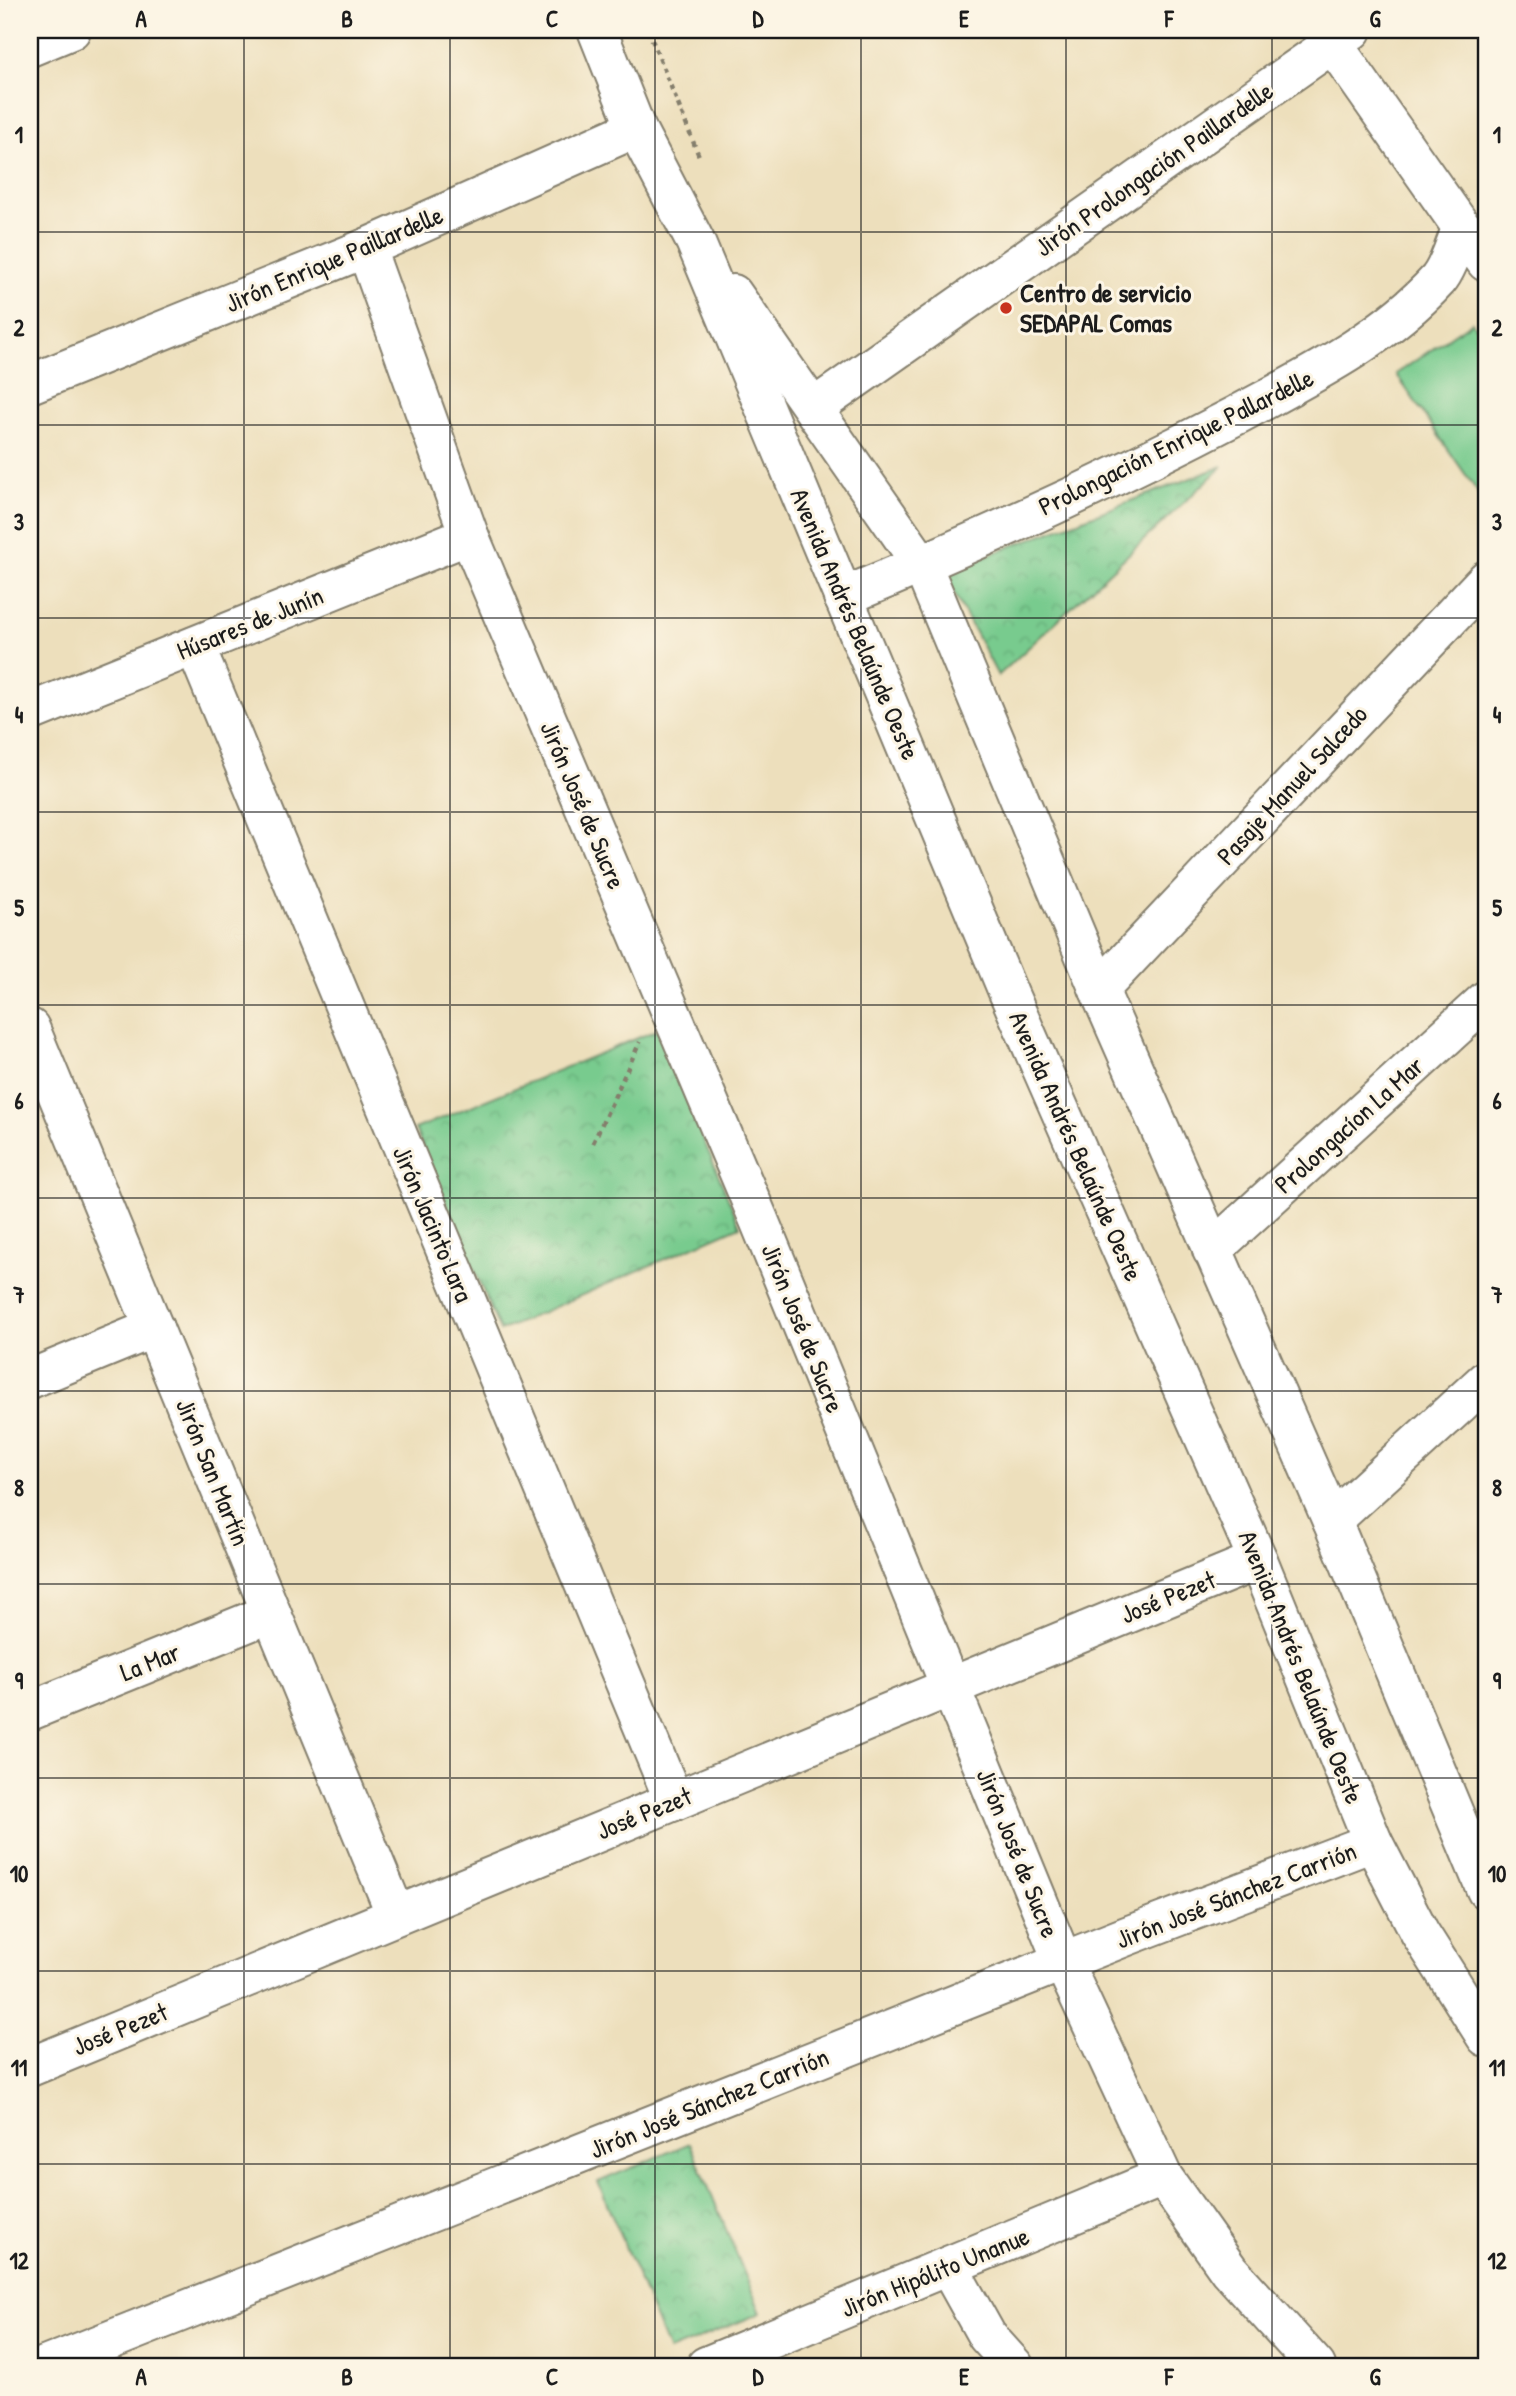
<svg xmlns="http://www.w3.org/2000/svg" width="1516" height="2396" font-family="'Patrick Hand',sans-serif">
	<style>
		.park { fill: url(#park-crowns); stroke: #4a7455; stroke-width: 2 }
		.pitch { fill: #78cb8e; stroke: #4a7455; stroke-width: 2 }
		.lines { fill: none; stroke-linecap: round; stroke-linejoin: round }
		.minor-casing { stroke: #847e6c; stroke-width: 42 }
		.path { stroke: #847e6c; stroke-width: 4.5; stroke-dasharray: 5 5; stroke-linecap: butt }
		.minor { stroke: #fff; stroke-width: 38 }
		.grid { fill: none; stroke: #1c1c1c; stroke-width: 2; stroke-opacity: 0.55 }
		.poi-dot { fill: #c8321e; stroke: #fcf5e5; stroke-width: 2.5 }
		.labels { text-anchor: middle; stroke-width: 6; stroke-linejoin: round; paint-order: stroke }
		.street-label { font-size: 26px; fill: #1c1c1c; stroke: #fcf5e5 }
		.poi-label { font-size: 26px; font-weight: bold; fill: #1c1c1c; stroke: #fcf5e5; text-anchor: start }
		.neatline { fill: none; stroke: #1c1c1c; stroke-width: 2.5 }
		.grid-label { font-size: 23px; text-anchor: middle; font-weight: bold; fill: #1c1c1c }
	</style>
	<defs>
		<pattern id="park-crowns" width="20" height="18" patternUnits="userSpaceOnUse" patternTransform="scale(1.75)"><rect width="20" height="18" fill="#78cb8e"/><path d="M2 6a3 3 0 1 1 6 0M12 15a3 3 0 1 1 6 0" fill="none" stroke="#67ae7a"/></pattern>
	</defs>
	<rect width="100%" height="100%" fill="#fcf5e5"/>
	<filter id="ink" filterUnits="userSpaceOnUse"><feTurbulence type="fractalNoise" baseFrequency=".0143" numOctaves="2"/><feDisplacementMap in="SourceGraphic" scale="14" xChannelSelector="R" yChannelSelector="G"/><feConvolveMatrix kernelMatrix="1 2 1 2 8 2 1 2 1" color-interpolation-filters="sRGB"/></filter>
	<filter id="wash" filterUnits="userSpaceOnUse"><feTurbulence type="fractalNoise" baseFrequency=".00686" numOctaves="4" result="noise"/><feDisplacementMap in="SourceGraphic" scale="28" xChannelSelector="R" yChannelSelector="G"/><feGaussianBlur stdDeviation="1.57" result="paint"/><feColorMatrix in="noise" values="0 0 0 0 0 0 0 0 0 0 0 0 0 0 0 0 0 1.4 0 .05"/><feComposite in="paint" operator="in"/></filter>
	<g filter="url(#wash)">
		<rect width="100%" height="100%" fill="#eddfbc"/>
		<g class="park">
			<polygon points="1223,466 998,676 943,572"/>
			<polygon points="657,1030 740,1226 500,1331 415,1129"/>
			<polygon points="690,2143 761,2313 669,2351 598,2182"/>
		</g>
		<polygon class="pitch" points="1472,322 1486,342 1486,504 1396,374"/>
	</g>
	<g filter="url(#ink)">
		<g class="lines">
			<g class="minor-casing">
				<g id="minor">
					<polyline points="597,30 636,128 695,241 1008,992 1258,1560 1373,1842 1420,1933 1486,2037"/>
					<polyline points="1323,30 1486,262"/>
					<polyline points="30,47 71,30"/>
					<polyline points="366,248 469,535 759,1220 1063,1962 1163,2177 1229,2270 1316,2366"/>
					<polyline points="733,294 922,565 1099,990 1332,1521 1486,1890"/>
					<polyline points="30,384 366,248 636,128"/>
					<polyline points="815,407 1352,30"/>
					<path d="M 843,597 C 977,542 1109,482 1237,415 C 1307,377 1383,340 1438,280 C 1449,267 1455,243 1462,227"/>
					<polyline points="195,646 674,1801"/>
					<polyline points="30,712 469,535"/>
					<polyline points="1099,990 1486,580"/>
					<polyline points="30,1028 396,1915"/>
					<polyline points="1212,1250 1486,1000"/>
					<polyline points="30,1379 154,1328"/>
					<polyline points="1332,1521 1486,1380"/>
					<polyline points="30,1711 271,1613"/>
					<polyline points="30,2067 1258,1560"/>
					<polyline points="948,2266 987,2336 1014,2366"/>
					<polyline points="45,2366 1127,1936 1373,1842"/>
					<polyline points="706,2366 1163,2177"/>
				</g>
			</g>
			<g class="path">
				<polyline points="648,30 699,156"/>
				<polyline points="593,1143 640,1042"/>
			</g>
			<use href="#minor" class="minor"/>
		</g>
	</g>
	<path class="grid" d="M 244,30 L 244,2366M 450,30 L 450,2366M 655,30 L 655,2366M 861,30 L 861,2366M 1066,30 L 1066,2366M 1272,30 L 1272,2366M 30,232 L 1486,232M 30,425 L 1486,425M 30,618 L 1486,618M 30,812 L 1486,812M 30,1005 L 1486,1005M 30,1198 L 1486,1198M 30,1391 L 1486,1391M 30,1584 L 1486,1584M 30,1778 L 1486,1778M 30,1971 L 1486,1971M 30,2164 L 1486,2164"/>
	<circle class="poi-dot" cx="1006" cy="308" r="7"/>
	<g class="labels">
		<g class="street-label">
			<text transform="translate(1154 169) rotate(-35)" y="9">Jirón Prolongación Paillardelle</text>
			<text transform="translate(334 259) rotate(-23)" y="9">Jirón Enrique Paillardelle</text>
			<text transform="translate(1176 442) rotate(-26)" y="9">Prolongación Enrique Pallardelle</text>
			<text transform="translate(250 623) rotate(-22)" y="9">Húsares de Junín</text>
			<text transform="translate(855 624) rotate(67)" y="9">Avenida Andrés Belaúnde Oeste</text>
			<text transform="translate(1292 785) rotate(-47)" y="9">Pasaje Manuel Salcedo</text>
			<text transform="translate(583 805) rotate(67)" y="9">Jirón José de Sucre</text>
			<text transform="translate(1349 1125) rotate(-42)" y="9">Prolongacíon La Mar</text>
			<text transform="translate(1076 1146) rotate(66)" y="9">Avenida Andrés Belaúnde Oeste</text>
			<text transform="translate(433 1224) rotate(67)" y="9">Jirón Jacinto Lara</text>
			<text transform="translate(803 1328) rotate(68)" y="9">Jirón José de Sucre</text>
			<text transform="translate(213 1472) rotate(68)" y="9">Jirón San Martín</text>
			<text transform="translate(1168 1597) rotate(-22)" y="9">José Pezet</text>
			<text transform="translate(150 1662) rotate(-22)" y="9">La Mar</text>
			<text transform="translate(1301 1667) rotate(68)" y="9">Avenida Andrés Belaúnde Oeste</text>
			<text transform="translate(644 1813) rotate(-22)" y="9">José Pezet</text>
			<text transform="translate(1018 1853) rotate(68)" y="9">Jirón José de Sucre</text>
			<text transform="translate(1236 1895) rotate(-21)" y="9">Jirón José Sánchez Carrión</text>
			<text transform="translate(120 2029) rotate(-22)" y="9">José Pezet</text>
			<text transform="translate(709 2103) rotate(-22)" y="9">Jirón José Sánchez Carrión</text>
			<text transform="translate(935 2272) rotate(-22)" y="9">Jirón Hipólito Unanue</text>
		</g>
		<g class="poi-label">
			<text x="1020" y="302">Centro de servicio<tspan x="1020" dy="30">SEDAPAL Comas</tspan></text>
		</g>
	</g>
	<rect width="1516" height="2396" fill="none" stroke="#fcf5e5" stroke-width="77"/>
	<rect x="38" y="38" width="1440" height="2320" class="neatline"/>
	<g class="grid-label">
		<text x="141" y="27">A</text>
		<text x="347" y="27">B</text>
		<text x="552" y="27">C</text>
		<text x="758" y="27">D</text>
		<text x="964" y="27">E</text>
		<text x="1169" y="27">F</text>
		<text x="1375" y="27">G</text>
		<text x="19" y="143">1</text>
		<text x="1497" y="143">1</text>
		<text x="19" y="336">2</text>
		<text x="1497" y="336">2</text>
		<text x="19" y="530">3</text>
		<text x="1497" y="530">3</text>
		<text x="19" y="723">4</text>
		<text x="1497" y="723">4</text>
		<text x="19" y="916">5</text>
		<text x="1497" y="916">5</text>
		<text x="19" y="1109">6</text>
		<text x="1497" y="1109">6</text>
		<text x="19" y="1303">7</text>
		<text x="1497" y="1303">7</text>
		<text x="19" y="1496">8</text>
		<text x="1497" y="1496">8</text>
		<text x="19" y="1689">9</text>
		<text x="1497" y="1689">9</text>
		<text x="19" y="1882">10</text>
		<text x="1497" y="1882">10</text>
		<text x="19" y="2076">11</text>
		<text x="1497" y="2076">11</text>
		<text x="19" y="2269">12</text>
		<text x="1497" y="2269">12</text>
		<text x="141" y="2385">A</text>
		<text x="347" y="2385">B</text>
		<text x="552" y="2385">C</text>
		<text x="758" y="2385">D</text>
		<text x="964" y="2385">E</text>
		<text x="1169" y="2385">F</text>
		<text x="1375" y="2385">G</text>
	</g>
</svg>
